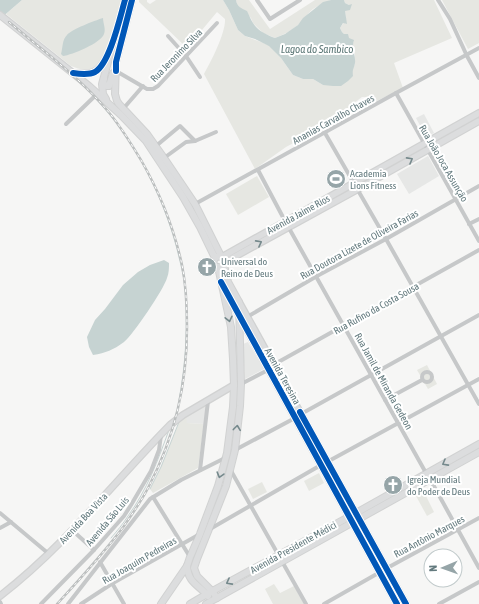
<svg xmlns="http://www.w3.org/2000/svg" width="479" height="604" font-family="'Asap Condensed',sans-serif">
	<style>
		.built { fill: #e6e7e6 }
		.green { fill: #e6e7e2 }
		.water { fill: #c6d3d2 }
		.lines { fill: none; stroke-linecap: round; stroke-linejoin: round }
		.stream { stroke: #c6d3d2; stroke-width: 1 }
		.secondary-casing { stroke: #d1d2d2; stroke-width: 8 }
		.primary-casing { stroke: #d1d2d2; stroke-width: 8 }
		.street { stroke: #c6c8c9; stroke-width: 4 }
		.secondary { stroke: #dcddde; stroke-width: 5.5 }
		.primary { stroke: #dcddde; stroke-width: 6 }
		.rail-casing { stroke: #bcbfbf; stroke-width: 2.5 }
		.rail { stroke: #fff; stroke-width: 1; stroke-dasharray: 3; stroke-linecap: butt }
		.cycleway-casing { stroke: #fff; stroke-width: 8 }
		.cycleway { stroke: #0057b8; stroke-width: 6 }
		.oneway { stroke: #75898c }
		.labels { text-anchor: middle; stroke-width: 4; stroke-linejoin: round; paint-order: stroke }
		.street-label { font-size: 10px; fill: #637a7e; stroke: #fff }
		.poi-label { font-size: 10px; fill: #637a7e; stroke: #fff; text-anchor: start }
		.water-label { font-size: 11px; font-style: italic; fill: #5e7978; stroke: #fff }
	</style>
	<rect width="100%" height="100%" fill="#f6f6f5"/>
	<g class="built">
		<polygon points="424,114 434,133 426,137 416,118"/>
		<polygon points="428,156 439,176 409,194 397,174"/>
		<polygon points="248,342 264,369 245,379 243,344"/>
		<polygon points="204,406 206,407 204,424 186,423 186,416"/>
	</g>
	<g class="green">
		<path d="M 22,0 L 122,0 C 119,15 107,58 95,67 C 87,72 78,69 71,66 L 6,14 Z"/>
		<path d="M 139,0 L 147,0 L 147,2 L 150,4 L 156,0 L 223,0 L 229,10 L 238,30 L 245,36 L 269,45 L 281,58 L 293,75 L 303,79 L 313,79 L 323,85 L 352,70 L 355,64 L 355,54 L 352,43 L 348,38 L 348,34 L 344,34 L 342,32 L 340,28 L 344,22 L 346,24 L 345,11 L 349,5 L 345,3 L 344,0 L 434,0 L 452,38 L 394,63 L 403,88 L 373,103 L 367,97 L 362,97 L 354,103 L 339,120 L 321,128 L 312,129 L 299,140 L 286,147 L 255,169 L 204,74 C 211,62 226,32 225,19 L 217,12 L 187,48 L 139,2 Z"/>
		<path d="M 236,0 L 249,0 L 270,29 L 315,0 L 331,0 C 325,3 319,5 313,9 C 307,14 303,21 298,25 C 291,31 283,35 275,38 L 263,33 L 253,23 L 251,18 L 237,5 Z"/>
		<polygon points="442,0 479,0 479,43 468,49"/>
		<polygon points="257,176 269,197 238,215 226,194"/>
		<polygon points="427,365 437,384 428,389 417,370"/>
		<polygon points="186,416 187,423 204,424 198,468 153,493 150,489 161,467 180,420"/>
		<polygon points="319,473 324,483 309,491 304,481"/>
		<polygon points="262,482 267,492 253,499 248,489"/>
		<polygon points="424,492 434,512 427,516 416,496"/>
		<polygon points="274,584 280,593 294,586 304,604 273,604 265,589"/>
	</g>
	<g class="water">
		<polygon points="0,0 22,0 0,19"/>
		<path d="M 223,0 L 236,0 C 237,7 241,8 247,11 C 249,15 251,20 253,23 C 258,31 267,35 275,38 L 285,34 L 298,25 L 303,18 L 323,2 L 331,0 L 344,0 L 345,3 L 349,5 L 352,4 L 350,10 L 345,11 L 347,24 L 343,23 L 340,28 L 342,32 L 344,34 L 348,34 L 349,38 L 354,40 C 351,47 356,56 355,63 C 354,69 352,69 353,76 L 348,81 L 341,86 L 333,86 L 323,85 L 313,79 L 303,79 L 293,75 L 281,58 L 269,46 L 255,39 L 245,36 L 238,30 L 229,10 Z"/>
		<path d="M 103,18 C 103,23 106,29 104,34 C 101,43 72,55 63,56 L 61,54 C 63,47 62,40 67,35 C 72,29 94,21 103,18 Z"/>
		<path d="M 164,260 L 169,263 C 169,268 169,273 167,278 C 164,289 133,335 124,342 C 113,350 106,353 93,355 L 89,347 L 87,337 L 95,320 L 105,309 L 123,285 L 138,272 L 150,265 Z"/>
	</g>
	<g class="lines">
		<g class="stream">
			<path d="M 95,98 C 134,138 163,196 177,249 C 180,262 184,275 185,288 C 188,325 186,363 179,400"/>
			<polyline points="150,489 161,467 179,422"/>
			<path d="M 111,538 C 117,531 123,524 128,516 C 147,490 158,460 169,430"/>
		</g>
		<g class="secondary-casing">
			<g id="secondary">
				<polyline points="222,257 479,113"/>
				<polyline points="225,262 358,189 479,121"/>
				<polyline points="224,288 397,604"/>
				<polyline points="239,302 406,604"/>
				<path d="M 0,596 C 64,547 114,482 170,425 L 183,415 L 234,385"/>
			</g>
		</g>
		<g class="primary-casing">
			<g id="primary">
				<polyline points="132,0 116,62 115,94 117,101 119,104 147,134 164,158 195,204 221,256"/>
				<polyline points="0,15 89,86 121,115 146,141 183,197 200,227 215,258"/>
				<path d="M 73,73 C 92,75 99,73 107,56"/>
				<path d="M 104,79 C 103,82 103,85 106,86 L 109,86 L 113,73"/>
				<polyline points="106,99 103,94 102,84 125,0"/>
				<circle cx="219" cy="262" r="5.5"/>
				<path d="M 187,566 C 188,583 199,585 208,596"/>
				<polyline points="217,598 212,591 197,576 194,568 197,559 209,529 226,486 235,450 240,406 241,384 239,302 228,282 224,265"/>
				<polyline points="161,604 187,566 190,557 200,534 218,486 227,453 233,407 234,385 233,359 231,327 218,267"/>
				<polyline points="190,604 207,594 356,513 479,444"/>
				<polyline points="206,604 479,452"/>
			</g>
		</g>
		<g class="street">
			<polyline points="257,0 270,19 300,0"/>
			<polyline points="438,0 450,19 467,56 479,78"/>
			<polyline points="168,36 186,56 200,77"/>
			<polyline points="116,71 147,89 153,89 158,86 217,23"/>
			<polyline points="396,93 479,241"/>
			<polyline points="123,109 143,86"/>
			<polyline points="66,124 97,94"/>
			<polyline points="325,133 386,239 479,404"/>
			<polyline points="156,146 180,126 195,141"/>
			<polyline points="164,158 186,142 195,141 216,132"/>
			<polyline points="258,170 285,221 426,473"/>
			<polyline points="195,204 396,93 479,48"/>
			<polyline points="469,224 479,219"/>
			<polyline points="247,317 317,276 386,239 479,186"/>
			<polyline points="273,365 479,250"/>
			<circle cx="427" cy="377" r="5"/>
			<polyline points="241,384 268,370"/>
			<polyline points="385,400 422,380"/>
			<polyline points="301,414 479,315"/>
			<polyline points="235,450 295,418"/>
			<polyline points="327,462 479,379"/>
			<polyline points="230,469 306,604"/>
			<polyline points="200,470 208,401"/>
			<polyline points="430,479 479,568"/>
			<polyline points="153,497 190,557"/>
			<polyline points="0,513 49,554"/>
			<polyline points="0,528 11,522"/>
			<polyline points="210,529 321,465"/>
			<polyline points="72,530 94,550"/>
			<polyline points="100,562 124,604"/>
			<polyline points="0,602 1,604"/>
			<polyline points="41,604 94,550 124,516 131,505 151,471 159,450 161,435"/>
			<polyline points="68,604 150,499 181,480 225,458"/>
			<polyline points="81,604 113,583 200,534"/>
			<polyline points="324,604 389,567 479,518"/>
			<polyline points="439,604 479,582"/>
		</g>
		<use href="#secondary" class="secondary"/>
		<use href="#primary" class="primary"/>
		<g class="rail-casing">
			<path id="rail" d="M 9,22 C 42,50 78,76 106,109 C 120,125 130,142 141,160 C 160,193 174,228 182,265 C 186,285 187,306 187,327 C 187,385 175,436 148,488 C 141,502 132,514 124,526 C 103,554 80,579 57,604"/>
		</g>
		<use href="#rail" class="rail"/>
		<g class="cycleway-casing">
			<g id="cycleway">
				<polyline points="116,71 116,62 132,0"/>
				<path d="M 73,73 C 80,74 89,75 95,72 C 110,63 120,17 125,0"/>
				<polyline points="221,282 397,604"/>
				<polyline points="300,412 406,604"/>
			</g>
		</g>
		<use href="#cycleway" class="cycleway"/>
	</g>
	<defs><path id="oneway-chevron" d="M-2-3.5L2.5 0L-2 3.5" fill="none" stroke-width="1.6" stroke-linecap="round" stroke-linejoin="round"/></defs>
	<g class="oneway">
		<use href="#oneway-chevron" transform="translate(410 160) rotate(-29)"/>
		<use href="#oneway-chevron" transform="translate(259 243) rotate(-28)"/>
		<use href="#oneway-chevron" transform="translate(229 319) rotate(77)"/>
		<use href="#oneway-chevron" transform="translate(237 428) rotate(-83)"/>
		<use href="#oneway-chevron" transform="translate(445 463) rotate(151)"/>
		<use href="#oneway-chevron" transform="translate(220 475) rotate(106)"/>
		<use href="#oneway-chevron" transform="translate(229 582) rotate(152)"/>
	</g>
	<defs>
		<g id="stadium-disc" transform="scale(1)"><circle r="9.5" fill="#96a5a8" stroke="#fff"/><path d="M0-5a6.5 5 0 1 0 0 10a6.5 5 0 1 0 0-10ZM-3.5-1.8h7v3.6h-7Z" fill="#fff"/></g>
		<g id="church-disc" transform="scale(1)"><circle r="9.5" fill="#96a5a8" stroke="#fff"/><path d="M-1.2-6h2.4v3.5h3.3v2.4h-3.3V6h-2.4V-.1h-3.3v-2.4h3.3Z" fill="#fff"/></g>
	</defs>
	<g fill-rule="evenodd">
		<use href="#stadium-disc" x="336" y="179"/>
		<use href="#church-disc" x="207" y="267"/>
		<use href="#church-disc" x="393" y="485"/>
	</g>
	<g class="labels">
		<g class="street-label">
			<text transform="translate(176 55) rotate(-46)" y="4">Rua Jeronimo Silva</text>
			<text transform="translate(333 119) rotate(-29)" y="4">Ananias Carvalho Chaves</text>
			<text transform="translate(444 163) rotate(60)" y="4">Rua João Joca Assunção</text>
			<text transform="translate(298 214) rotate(-29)" y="4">Avenida Jaime Rios</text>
			<text transform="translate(359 244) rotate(-29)" y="4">Rua Doutora Lizete de Oliveira Farias</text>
			<text transform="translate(376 308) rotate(-29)" y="4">Rua Rufino da Costa Sousa</text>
			<text transform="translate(283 376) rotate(61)" y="4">Avenida Teresina</text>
			<text transform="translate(384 381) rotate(61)" y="4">Rua Jamil de Miranda Gedeon</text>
			<text transform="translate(83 518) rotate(-47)" y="4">Avenida Boa Vista</text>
			<text transform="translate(107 521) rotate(-50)" y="4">Avenida São Luis</text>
			<text transform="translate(429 536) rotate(-28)" y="4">Rua Antônio Marques</text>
			<text transform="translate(293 547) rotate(-29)" y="4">Avenida Presidente Médici</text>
			<text transform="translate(139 560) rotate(-30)" y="4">Rua Joaquim Pedreiras</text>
		</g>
		<g class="poi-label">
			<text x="350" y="177">Academia<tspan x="350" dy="12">Lions Fitness</tspan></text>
			<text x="221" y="265">Universal do<tspan x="221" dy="12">Reino de Deus</tspan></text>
			<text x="407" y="483">Igreja Mundial<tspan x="407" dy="12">do Poder de Deus</tspan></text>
		</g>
		<g class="water-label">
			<text x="317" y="53">Lagoa do Sambico</text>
		</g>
	</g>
	<g transform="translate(443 568) rotate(268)"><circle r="19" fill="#ffffff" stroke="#c1cacb"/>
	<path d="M0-3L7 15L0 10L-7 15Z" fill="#96a5a8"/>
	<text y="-6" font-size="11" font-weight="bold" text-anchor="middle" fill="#637a7e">N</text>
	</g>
</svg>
